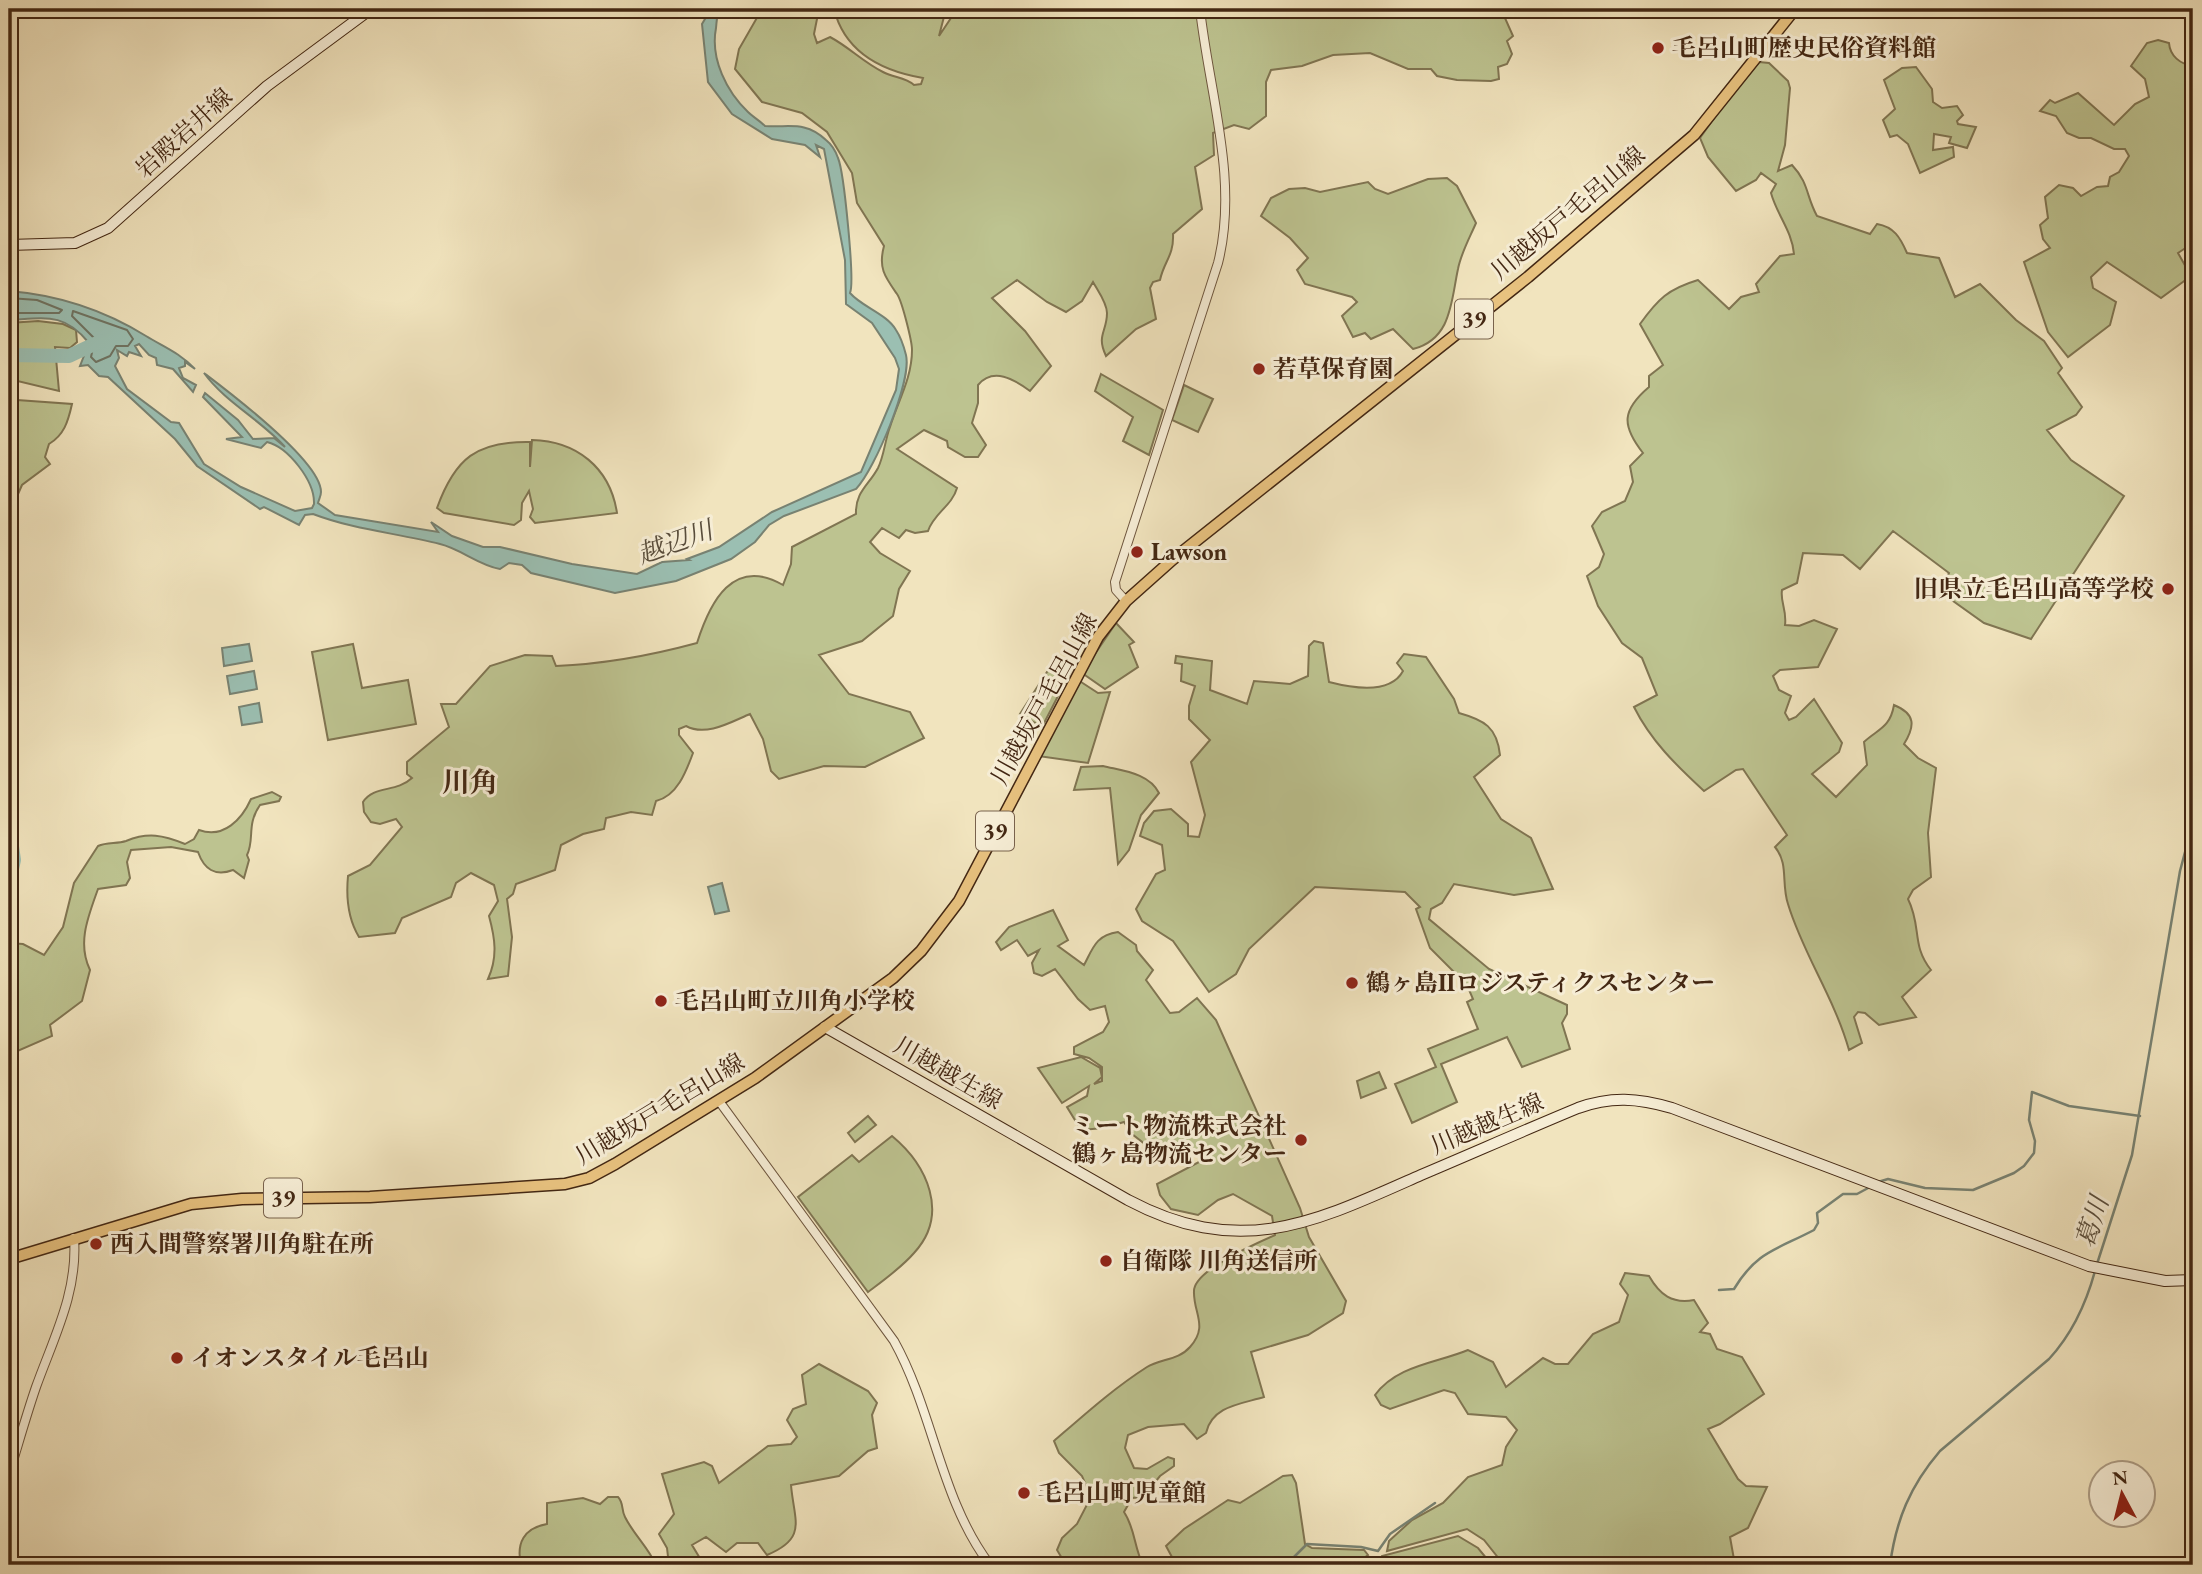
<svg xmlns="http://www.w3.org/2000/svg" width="2202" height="1574" font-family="'EB Garamond','Noto Serif JP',serif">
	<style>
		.green { fill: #bdc390; stroke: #807552; stroke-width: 2 }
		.water { fill: #9bbfb2; stroke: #788272; stroke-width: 2 }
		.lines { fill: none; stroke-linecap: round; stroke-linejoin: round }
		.shore { stroke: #6f7362; stroke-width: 2 }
		.stream { stroke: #788272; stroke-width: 2.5 }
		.river { stroke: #9bbfb2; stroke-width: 14 }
		.tertiary-casing { stroke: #6e563e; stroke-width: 10 }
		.secondary-casing { stroke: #432713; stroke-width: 12 }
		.primary-casing { stroke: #432713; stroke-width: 13 }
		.tertiary { stroke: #f6edd5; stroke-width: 8 }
		.secondary { stroke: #f6edd5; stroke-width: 10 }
		.primary { stroke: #e8c27f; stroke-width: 10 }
		.poi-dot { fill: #8f2418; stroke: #f6edd5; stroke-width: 2.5 }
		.labels { text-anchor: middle; stroke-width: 6; stroke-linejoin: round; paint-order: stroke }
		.shield { fill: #f6edd5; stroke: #79624d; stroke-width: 2 }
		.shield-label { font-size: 23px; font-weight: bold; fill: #432713 }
		.poi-label { font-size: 24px; font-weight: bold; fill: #432713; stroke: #f6edd5; text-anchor: start }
		.street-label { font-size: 24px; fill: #432713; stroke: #f6edd5 }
		.water-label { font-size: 26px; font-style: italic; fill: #594d3b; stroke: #f6edd5 }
		.quarter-label { font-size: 28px; font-weight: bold; fill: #432713; stroke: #f6edd5 }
	</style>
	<rect width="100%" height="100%" fill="#f1e4be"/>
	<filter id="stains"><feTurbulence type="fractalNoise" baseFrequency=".00286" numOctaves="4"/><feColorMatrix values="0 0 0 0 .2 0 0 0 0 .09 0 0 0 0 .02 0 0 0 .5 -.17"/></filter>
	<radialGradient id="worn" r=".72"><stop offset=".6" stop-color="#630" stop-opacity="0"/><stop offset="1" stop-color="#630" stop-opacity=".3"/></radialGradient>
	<g class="green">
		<path d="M 762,9 L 819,9 L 814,34 L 817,43 L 830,37 C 849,47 863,62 883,72 C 894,78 905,77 914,85 L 921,84 L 923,78 C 882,71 845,53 834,9 L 946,9 L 939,36 L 957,9 L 1501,9 L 1513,36 L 1507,41 L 1512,54 L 1507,64 L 1498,67 L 1499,79 L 1491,81 L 1457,80 L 1437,76 L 1431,69 L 1408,69 L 1370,53 L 1333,55 L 1302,66 L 1271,70 L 1266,82 L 1266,116 L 1249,129 L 1234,125 L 1213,133 L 1214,155 L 1195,167 L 1202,209 L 1173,234 C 1174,256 1164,261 1160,280 L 1153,282 L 1150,288 L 1156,319 L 1136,329 L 1106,356 C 1096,335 1107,332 1107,313 C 1107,303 1098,291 1093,282 L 1082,301 L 1066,312 L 1047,302 L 1017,280 L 992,298 L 1025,331 L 1051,366 L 1030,391 C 1014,379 993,367 978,385 L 978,403 L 972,423 L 986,445 L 978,457 L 965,457 L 948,447 L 947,441 L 924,430 L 897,449 L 957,488 C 952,506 934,513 928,531 L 915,533 L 906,530 L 899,538 L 882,528 L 870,542 L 880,553 L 910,571 L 899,589 L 893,616 L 862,641 L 819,655 L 849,694 L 910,712 L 924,738 L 865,767 L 824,766 L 779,779 L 771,771 L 763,739 L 750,714 C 731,722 706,737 686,726 L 679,729 L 679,735 L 693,753 C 686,772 677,796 656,801 L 652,815 L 631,812 L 606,818 L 604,829 L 583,834 L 561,845 L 555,870 L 516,884 L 513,894 L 507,899 L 512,937 L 508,976 L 488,979 C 498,957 495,938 489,916 L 498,901 L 494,885 L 471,873 L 456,883 L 451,897 L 402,918 L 395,933 L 359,937 C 348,919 346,897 348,876 L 370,865 L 402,827 L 396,819 L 380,824 L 371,822 L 364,812 L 363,802 C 374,785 396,793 412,778 L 407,774 L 407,762 L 449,727 L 441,704 L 456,704 L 490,666 L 525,655 L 552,656 L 556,666 C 605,664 649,656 697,643 C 710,602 733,556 783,585 L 791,564 L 792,547 L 856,514 C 855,492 869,485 878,468 C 884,456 885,440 890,427 C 898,401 912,378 912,350 C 912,341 902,301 897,294 C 885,277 878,268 884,246 L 857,203 L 852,173 L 827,132 L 802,113 L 762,102 L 735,69 L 739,49 Z"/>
		<path d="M 2158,40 L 2169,43 C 2170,56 2180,64 2193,66 L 2193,243 L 2178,253 L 2191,276 L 2161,298 L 2107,262 L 2091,277 L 2093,288 L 2116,302 L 2110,325 L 2068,357 L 2048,332 L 2024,262 L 2050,248 L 2043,239 L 2040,225 L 2048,218 L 2045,197 L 2059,185 L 2073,188 L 2081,196 L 2097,187 L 2108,186 L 2110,177 L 2119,172 L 2129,156 L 2125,149 L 2114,149 L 2091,138 L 2079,138 L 2067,133 L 2056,116 L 2040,111 L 2050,100 L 2055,103 L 2078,93 L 2114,125 L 2135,104 L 2149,97 L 2145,79 L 2131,66 L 2147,43 Z"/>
		<path d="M 1759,62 L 1769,63 L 1788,81 L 1790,88 L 1785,145 L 1778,171 L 1792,165 C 1809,183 1806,196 1817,216 L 1870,234 L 1877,224 C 1894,227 1900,237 1907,253 L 1939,258 L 1955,297 L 1980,284 L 2016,320 L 2044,341 L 2062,368 L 2058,373 L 2082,407 L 2076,415 L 2047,430 L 2071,460 L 2124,496 L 2031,639 L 1984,623 L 1939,591 L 1949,573 L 1893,531 L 1860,569 L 1843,555 L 1803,553 L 1797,583 L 1782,590 C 1780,602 1787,610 1785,625 L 1799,626 L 1814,620 L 1837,629 L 1818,667 L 1780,670 L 1773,676 L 1779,690 L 1791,696 L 1785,713 L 1789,720 L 1796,717 L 1814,699 L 1842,743 L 1839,752 L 1812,774 L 1836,797 L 1867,765 L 1864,742 C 1878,729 1890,728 1894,705 C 1916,714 1915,726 1904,744 L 1918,758 L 1936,768 L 1928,833 L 1931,877 L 1913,890 L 1908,899 C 1922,927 1911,945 1931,970 L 1902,997 L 1916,1017 L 1879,1025 L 1865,1013 L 1858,1012 L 1854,1017 L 1862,1043 L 1849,1050 C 1834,997 1803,954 1788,904 C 1781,883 1789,864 1775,847 L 1787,835 L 1743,769 L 1736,770 L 1704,791 C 1676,765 1651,741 1634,707 L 1657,695 L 1642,658 L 1622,643 L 1598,606 L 1587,576 L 1599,567 L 1604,554 L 1592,526 L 1602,512 L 1625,501 L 1633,482 L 1630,466 L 1643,453 C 1621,425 1622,410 1649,387 L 1649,376 L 1663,365 L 1640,324 C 1658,299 1668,289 1698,280 L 1729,309 L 1741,297 L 1759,292 L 1756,284 L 1780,256 L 1794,254 C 1792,231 1777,215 1771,193 L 1776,184 L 1761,173 L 1756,180 L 1736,191 L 1708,157 L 1700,138 L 1727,100 Z"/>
		<polygon points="1916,67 1932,89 1933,102 1942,108 1957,106 1963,115 1957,121 1958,124 1976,127 1967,148 1949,143 1951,137 1934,134 1933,150 1953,147 1954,157 1920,173 1908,144 1897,135 1890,137 1883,120 1895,109 1884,80 1902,68"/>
		<path d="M 1447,178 L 1457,186 L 1476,223 C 1470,237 1461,253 1458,269 C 1451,301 1452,339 1413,349 L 1393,329 L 1371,339 L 1365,333 L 1353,337 L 1342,316 L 1357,302 L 1352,297 L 1305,284 L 1297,270 L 1308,258 L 1290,238 L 1261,216 L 1271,198 L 1289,189 L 1305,188 L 1320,192 L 1368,182 L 1375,189 L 1388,194 L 1428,179 Z"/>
		<polygon points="38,321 63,324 76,330 77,342 70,348 55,347 59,391 9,379 9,323"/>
		<polygon points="1101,374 1163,410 1149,455 1123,441 1133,417 1095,391"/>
		<polygon points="1184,385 1213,399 1198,432 1172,420"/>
		<path d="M 17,400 L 72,404 C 68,422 64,435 49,444 L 45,457 L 50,464 L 22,485 L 15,501 L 9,504 L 9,404 Z"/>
		<path d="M 532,440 C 576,441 610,467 617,513 L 535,523 L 530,517 L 533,509 L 529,491 L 522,503 L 521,520 L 514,525 L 444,513 L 437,508 C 455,458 477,441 530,442 L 530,467 Z"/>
		<polygon points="1116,623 1134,642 1129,645 1138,667 1105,689 1082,673"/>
		<path d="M 1314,641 L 1323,643 L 1329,682 C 1352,688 1390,695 1403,671 L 1397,663 L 1404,654 L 1426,657 L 1454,699 L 1459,713 C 1484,720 1497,727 1500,755 L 1474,777 L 1501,819 L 1531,838 L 1553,889 L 1514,895 L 1454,884 L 1442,903 L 1431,909 L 1429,919 L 1489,969 L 1567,1005 L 1567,1014 L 1562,1023 L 1570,1049 L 1522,1067 L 1507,1037 L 1441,1064 L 1457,1102 L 1412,1123 L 1395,1084 L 1436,1067 L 1428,1049 L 1478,1029 L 1467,1002 L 1473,999 L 1467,985 L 1430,948 L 1416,909 L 1420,907 L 1405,892 L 1315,887 L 1249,949 L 1236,974 L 1209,992 L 1173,941 L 1142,921 L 1136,909 L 1156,874 L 1165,870 L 1162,845 L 1140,836 L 1144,823 L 1154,811 L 1171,809 L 1188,824 L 1188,836 L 1199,837 L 1205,815 L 1191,762 L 1210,740 L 1189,719 L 1189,706 L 1195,686 L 1181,681 L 1182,664 L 1175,663 L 1176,656 L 1212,661 L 1210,690 L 1247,704 L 1254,681 L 1290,684 L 1308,676 L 1309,646 Z"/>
		<polygon points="353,644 362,688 408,680 416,724 328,740 312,652"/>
		<polygon points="1054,661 1071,671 1042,727 1020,714"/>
		<polygon points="1078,680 1098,693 1110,692 1088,763 1038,756"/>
		<path d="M 1103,766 C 1123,771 1149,773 1159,793 L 1141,815 L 1129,850 L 1118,864 L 1110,788 L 1074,790 L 1081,767 Z"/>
		<path d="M 272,792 L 281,797 L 279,801 L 260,805 C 246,825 255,839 247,855 L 249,860 L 244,878 L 233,870 C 215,877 204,869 198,852 L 171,847 L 131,850 L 127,862 L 130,878 L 126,885 L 98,889 C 88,917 77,943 90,970 L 82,1001 L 50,1025 L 52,1036 L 15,1052 L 9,1062 L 9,943 L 23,944 L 44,955 L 63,927 L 74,883 L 98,846 C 107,842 117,844 126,841 C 148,832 163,835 185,844 L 194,839 L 199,830 C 224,839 242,819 251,799 Z"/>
		<path d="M 1053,910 L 1068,940 L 1058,946 L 1084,965 C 1093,948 1096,935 1118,932 L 1136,945 L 1137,951 L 1153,970 L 1146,980 L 1170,1013 L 1179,1012 L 1197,998 L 1216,1020 L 1300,1208 L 1309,1237 L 1346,1301 L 1343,1313 L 1308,1335 L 1251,1352 L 1264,1397 C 1241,1404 1212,1406 1206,1433 L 1197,1439 L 1184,1424 L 1148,1427 L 1128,1435 L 1125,1448 L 1134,1468 L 1147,1469 L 1168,1457 L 1174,1459 L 1174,1466 L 1160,1476 L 1143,1497 L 1132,1498 L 1124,1512 C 1135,1528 1134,1547 1143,1565 L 1066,1565 L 1057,1550 L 1062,1538 L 1077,1524 L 1091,1497 L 1082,1476 L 1059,1453 L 1054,1441 C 1084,1415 1114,1388 1147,1367 C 1160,1359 1179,1360 1190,1347 C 1209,1326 1193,1313 1194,1291 C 1194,1270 1257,1243 1275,1235 L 1272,1216 L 1233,1194 L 1218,1200 L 1198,1215 L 1171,1209 L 1160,1195 L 1157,1184 L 1201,1161 L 1197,1152 L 1175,1145 L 1159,1155 L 1132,1134 L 1124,1122 L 1104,1128 L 1081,1130 L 1067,1107 L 1087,1096 L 1089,1086 L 1062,1103 L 1038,1068 L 1081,1057 L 1100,1068 L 1102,1077 L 1094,1084 L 1102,1081 L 1102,1067 L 1089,1058 L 1074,1054 L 1074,1047 L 1103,1032 L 1109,1022 L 1105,1006 L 1090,1010 L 1078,999 L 1055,969 L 1042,976 L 1034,973 L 1032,963 L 1039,950 L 1028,956 L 1017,940 L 1001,950 L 996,942 L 1009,927 Z"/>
		<polygon points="1379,1072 1386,1088 1361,1098 1357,1081"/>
		<polygon points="868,1116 876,1125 855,1142 848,1133"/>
		<path d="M 892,1136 C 927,1165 950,1214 914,1253 C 901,1268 884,1280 868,1292 L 798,1197 L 852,1155 L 859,1162 Z"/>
		<path d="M 1625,1273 L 1649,1276 C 1660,1295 1672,1304 1694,1300 L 1708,1323 L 1700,1332 L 1710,1334 L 1717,1349 L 1742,1357 L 1764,1394 L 1720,1424 L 1708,1429 L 1738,1479 L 1746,1486 L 1767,1487 L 1748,1528 L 1730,1537 L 1735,1565 L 1634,1565 L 1632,1561 L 1621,1565 L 1504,1565 L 1484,1540 L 1467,1529 L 1387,1551 L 1389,1541 L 1412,1520 L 1443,1503 L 1468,1477 L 1502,1465 L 1506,1447 L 1517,1430 L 1506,1417 L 1468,1414 L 1455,1393 L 1444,1390 L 1390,1409 L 1381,1405 L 1375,1395 C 1397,1365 1437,1363 1468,1350 L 1493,1362 L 1506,1387 L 1543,1358 L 1555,1364 L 1568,1364 L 1593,1334 L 1619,1322 L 1628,1295 L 1620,1284 Z"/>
		<path d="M 819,1364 L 868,1391 L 877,1403 L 872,1415 L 877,1448 L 868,1451 L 839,1476 L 791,1485 C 794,1521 808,1538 767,1555 L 758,1543 L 737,1543 L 726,1552 L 706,1537 L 692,1545 L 704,1565 L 669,1565 L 667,1548 L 659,1534 L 674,1514 L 662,1474 L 704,1462 L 712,1466 L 719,1483 L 768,1446 L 791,1444 L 797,1437 L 787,1420 L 793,1409 L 806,1404 L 802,1375 Z"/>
		<polygon points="1292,1475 1296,1483 1305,1544 1312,1548 1364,1550 1368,1555 1355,1565 1168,1565 1173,1559 1166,1546 1184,1529 1228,1500 1240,1503 1283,1476"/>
		<path d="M 608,1497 L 618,1497 C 624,1503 621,1510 625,1517 C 634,1535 648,1547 656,1565 L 521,1565 C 516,1543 524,1528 547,1524 L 547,1503 L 583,1498 L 600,1504 Z"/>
		<polygon points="1458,1536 1478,1548 1492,1565 1381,1565 1382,1556"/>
	</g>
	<g class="water">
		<path d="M 711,9 L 723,9 C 716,15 717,19 716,28 C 710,59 727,92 748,112 C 753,117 759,120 765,126 C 788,128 805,120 826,140 C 831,144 836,152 838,158 C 844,172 855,282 850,293 C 862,307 887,314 896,330 C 900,336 904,347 906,355 C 912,381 875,469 856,489 L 784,516 L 769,525 L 755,542 L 731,559 L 676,581 L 615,593 L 531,573 L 522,565 L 509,563 L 500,569 C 478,565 461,549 440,544 C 397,533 355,530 313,514 L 305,515 L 299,525 L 264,507 L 260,509 L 197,466 L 175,439 L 108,377 L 99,376 L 88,365 L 80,366 L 89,343 C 64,312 45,318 9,320 L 9,291 C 59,295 104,310 146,336 C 164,347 180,353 195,369 L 185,362 L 185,366 L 179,368 L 183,378 L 196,385 L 193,392 L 173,369 L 157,365 L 156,358 L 149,355 L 139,344 L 135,346 L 141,356 L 129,352 L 127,356 L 117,350 L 119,358 L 115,366 L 127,389 L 171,422 L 179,423 L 204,464 L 241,487 L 295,511 L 312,508 L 314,504 C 315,481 288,447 267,442 L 261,448 L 226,439 L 242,437 L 203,397 L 205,393 L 238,420 L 253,439 L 274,438 L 285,447 C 261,420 225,402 204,373 C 229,392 321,461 321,492 C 321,496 319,499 318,503 L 335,515 L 438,532 L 431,522 L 452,536 L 483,547 L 500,547 L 572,564 L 637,574 L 662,562 L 689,560 L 687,559 L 719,547 L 772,512 L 861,472 L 896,390 L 899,369 L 895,358 L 872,323 L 846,304 L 845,260 L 824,149 L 816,145 L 820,157 L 805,145 L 772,139 L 732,114 L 708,82 L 702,24 Z"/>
		<polygon points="249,644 252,661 224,666 222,648"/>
		<polygon points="254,671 257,689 230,694 227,676"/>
		<polygon points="259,703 262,722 242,725 239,707"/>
		<polygon points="722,883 729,911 715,914 708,887"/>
	</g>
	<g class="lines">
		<g class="shore">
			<polyline points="9,298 37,300 62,310 59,313 9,313"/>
			<polygon points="73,311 127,330 133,339 128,346 116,346 110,356 96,362 91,357 95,339 72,316"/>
		</g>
		<g class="stream">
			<polyline points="1878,1182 1888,1179 1925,1188 1973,1190 2014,1173 2024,1166 2034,1153 2035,1141 2029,1120 2032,1092 2069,1106 2140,1116"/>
			<polyline points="2097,1264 2132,1155 2180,871 2193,822"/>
			<path d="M 1719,1290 L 1734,1289 C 1757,1251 1776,1250 1814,1230 L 1818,1223 L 1817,1213 L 1843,1194 L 1857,1194 L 1870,1187"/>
			<polyline points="1286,1565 1307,1544 1361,1547 1378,1551 1390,1534 1435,1503"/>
			<path d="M 1890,1565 C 1896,1520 1910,1486 1940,1451 L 2049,1359 C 2073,1333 2086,1304 2095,1271"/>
		</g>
		<g class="river">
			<polyline points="9,355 69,356 101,341"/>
			<polyline points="9,826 14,860 9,882"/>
		</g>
		<g class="tertiary-casing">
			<g id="tertiary">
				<path d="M 1126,601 L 1116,590 L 1115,582 L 1218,263 C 1239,180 1209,92 1200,9"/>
				<path d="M 719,1101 L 894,1341 C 934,1413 940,1499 990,1565"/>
				<path d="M 9,1474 C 18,1445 26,1416 36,1387 C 54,1337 78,1292 74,1238"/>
			</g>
		</g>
		<g class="secondary-casing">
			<g id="secondary">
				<polyline points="9,245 75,243 108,228 267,86 371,9"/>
				<path d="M 825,1027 L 1128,1200 C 1241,1260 1315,1222 1421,1175 C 1473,1153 1525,1130 1578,1108 C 1611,1096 1638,1098 1672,1108 L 2089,1266 L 2165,1281 L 2193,1280"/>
			</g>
		</g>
		<g class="primary-casing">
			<polyline id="primary" points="9,1259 191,1204 242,1199 370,1197 565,1184 589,1178 615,1164 755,1078 893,978 921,951 959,901 1098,637 1126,601 1172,560 1528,277 1694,135 1795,9"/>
		</g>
		<use href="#tertiary" class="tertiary"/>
		<use href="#secondary" class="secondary"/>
		<use href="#primary" class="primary"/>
	</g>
	<g class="poi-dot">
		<circle cx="1658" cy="48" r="7"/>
		<circle cx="1259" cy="369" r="7"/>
		<circle cx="1137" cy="552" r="7"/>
		<circle cx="2168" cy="589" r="7"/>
		<circle cx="1352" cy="983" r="7"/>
		<circle cx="661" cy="1001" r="7"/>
		<circle cx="1301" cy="1140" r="7"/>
		<circle cx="96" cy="1244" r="7"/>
		<circle cx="1106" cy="1261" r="7"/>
		<circle cx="177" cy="1358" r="7"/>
		<circle cx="1024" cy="1493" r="7"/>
	</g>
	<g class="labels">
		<g class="shield">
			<rect x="1455" y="299.5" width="38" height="39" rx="5"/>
			<rect x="976" y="811.5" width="38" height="39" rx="5"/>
			<rect x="264" y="1178.5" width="38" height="39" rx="5"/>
		</g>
		<g class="shield-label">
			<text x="1474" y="327">39</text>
			<text x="995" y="839">39</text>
			<text x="283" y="1206">39</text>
		</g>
		<g class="poi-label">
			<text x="1672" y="56">毛呂山町歴史民俗資料館</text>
			<text x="1273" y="377">若草保育園</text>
			<text x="1151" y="560">Lawson</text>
			<text x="2154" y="597" text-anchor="end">旧県立毛呂山高等学校</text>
			<text x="1366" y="991">鶴ヶ島Ⅱロジスティクスセンター</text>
			<text x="675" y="1009">毛呂山町立川角小学校</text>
			<text x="1287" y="1134" text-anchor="end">ミート物流株式会社<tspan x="1287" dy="28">鶴ヶ島物流センター</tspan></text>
			<text x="110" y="1252">西入間警察署川角駐在所</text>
			<text x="1120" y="1269">自衛隊 川角送信所</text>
			<text x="191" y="1366">イオンスタイル毛呂山</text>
			<text x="1038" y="1501">毛呂山町児童館</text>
		</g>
		<g class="street-label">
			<text transform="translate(184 133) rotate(-42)" y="8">岩殿岩井線</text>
			<text transform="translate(1568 213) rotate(-40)" y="8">川越坂戸毛呂山線</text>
			<text transform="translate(1044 699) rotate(-61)" y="8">川越坂戸毛呂山線</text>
			<text transform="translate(948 1073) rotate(30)" y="8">川越越生線</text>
			<text transform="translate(660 1109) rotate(-31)" y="8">川越坂戸毛呂山線</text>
			<text transform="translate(1487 1124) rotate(-23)" y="8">川越越生線</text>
		</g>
		<g class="water-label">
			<text transform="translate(675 542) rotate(-20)" y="9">越辺川</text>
			<text transform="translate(2092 1222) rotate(-72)" y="9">葛川</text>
		</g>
		<g class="quarter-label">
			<text x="470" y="792">川角</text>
		</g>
	</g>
	<rect width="2202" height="1574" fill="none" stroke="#f1e4be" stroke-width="35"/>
	<rect x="10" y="10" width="2181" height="1553" fill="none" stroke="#432713" stroke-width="3.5"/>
	<rect x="18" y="18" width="2167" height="1539" fill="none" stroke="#432713" stroke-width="2"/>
	<g transform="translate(2122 1494) rotate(353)"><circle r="33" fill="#f6edd5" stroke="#ae9e87" stroke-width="2"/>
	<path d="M0-5L12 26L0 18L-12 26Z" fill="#8f2418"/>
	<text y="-10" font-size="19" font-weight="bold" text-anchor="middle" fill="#432713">N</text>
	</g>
	<rect width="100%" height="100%" filter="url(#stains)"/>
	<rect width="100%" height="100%" fill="url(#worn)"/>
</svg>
